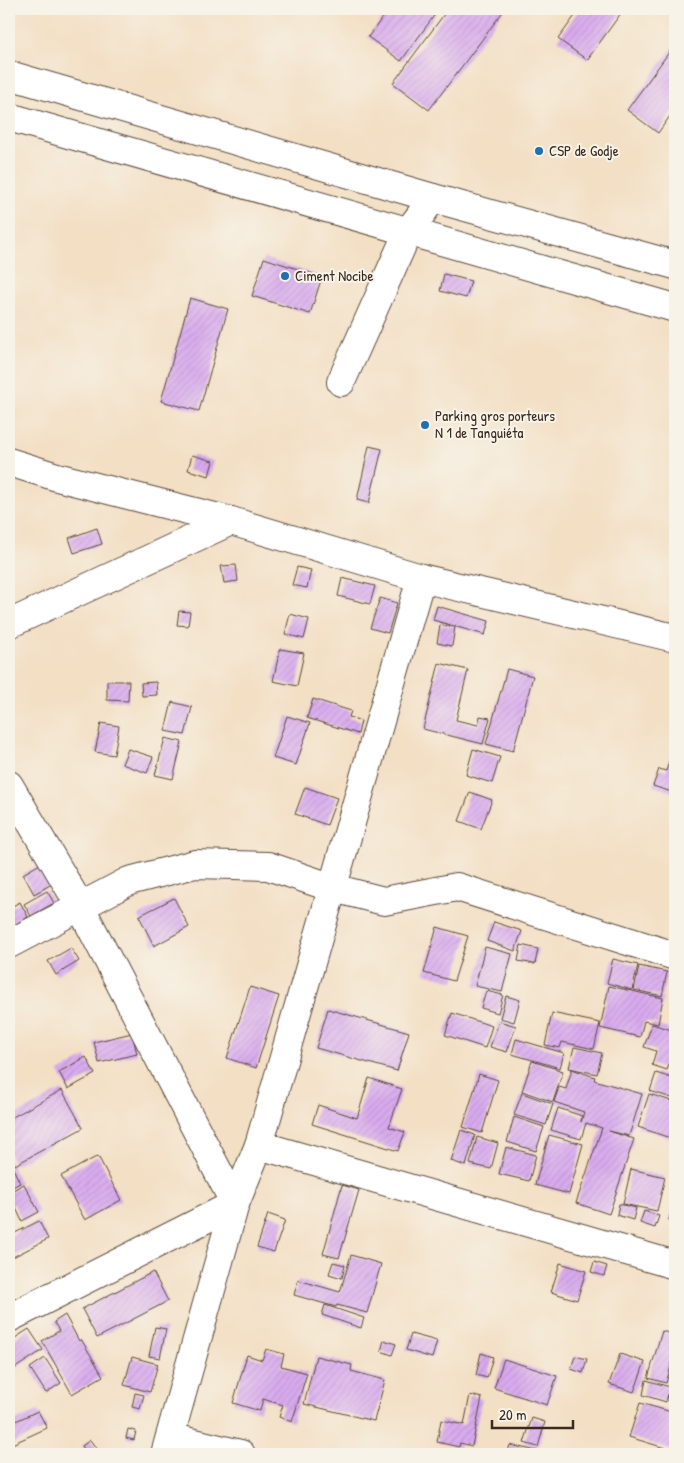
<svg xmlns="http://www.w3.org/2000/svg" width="684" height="1463" font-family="'Patrick Hand',sans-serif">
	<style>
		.building { fill: url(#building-hatch) }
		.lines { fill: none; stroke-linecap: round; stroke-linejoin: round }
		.minor-casing { stroke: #574537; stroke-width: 30 }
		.highway-casing { stroke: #574537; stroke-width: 30 }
		.minor { stroke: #fff; stroke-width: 28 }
		.highway { stroke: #fff; stroke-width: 28 }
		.poi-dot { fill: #1f6fb2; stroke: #f7f3e8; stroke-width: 2 }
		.labels { text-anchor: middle; stroke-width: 4; stroke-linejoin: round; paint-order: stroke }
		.poi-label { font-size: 15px; fill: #3b2a1e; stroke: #f7f3e8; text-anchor: start }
	</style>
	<defs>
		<pattern id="building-hatch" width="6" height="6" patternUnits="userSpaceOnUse" patternTransform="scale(1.25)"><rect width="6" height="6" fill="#d9abef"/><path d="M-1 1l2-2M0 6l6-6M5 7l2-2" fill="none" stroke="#bb93cc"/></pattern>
	</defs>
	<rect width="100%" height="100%" fill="#f7f3e8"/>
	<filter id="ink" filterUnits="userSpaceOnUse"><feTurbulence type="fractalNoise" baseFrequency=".02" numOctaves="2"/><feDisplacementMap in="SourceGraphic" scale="10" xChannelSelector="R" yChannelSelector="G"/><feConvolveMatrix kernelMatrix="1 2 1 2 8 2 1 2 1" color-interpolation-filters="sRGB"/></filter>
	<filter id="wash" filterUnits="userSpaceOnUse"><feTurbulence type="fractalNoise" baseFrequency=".0096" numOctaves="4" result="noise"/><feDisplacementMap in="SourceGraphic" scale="20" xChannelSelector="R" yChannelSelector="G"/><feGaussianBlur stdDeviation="1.12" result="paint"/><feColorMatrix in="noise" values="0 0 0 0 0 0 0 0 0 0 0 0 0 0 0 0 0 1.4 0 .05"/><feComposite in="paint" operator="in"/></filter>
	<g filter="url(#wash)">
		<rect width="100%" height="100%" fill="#f3dfc4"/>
		<g id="blocks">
			<g class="building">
				<polygon points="389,9 439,9 401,61 368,37"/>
				<polygon points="448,9 505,9 429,110 393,83"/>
				<polygon points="580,9 624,9 587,60 558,39"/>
				<polygon points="675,44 675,109 658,133 627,110"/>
				<polygon points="264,258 322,277 310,314 252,296"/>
				<polygon points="444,274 471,281 466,298 440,291"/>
				<polygon points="190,298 228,309 199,411 161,401"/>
				<polygon points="369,446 382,449 369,503 357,500"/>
				<polygon points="192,455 213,461 209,476 188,470"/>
				<polygon points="97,528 102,544 74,553 69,538"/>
				<polygon points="236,565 238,581 224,583 221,566"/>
				<polygon points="297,567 311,570 307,588 292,585"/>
				<polygon points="342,578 375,586 370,604 338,596"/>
				<polygon points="380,598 397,603 388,633 370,628"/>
				<polygon points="437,606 489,621 485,635 433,620"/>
				<polygon points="179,611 190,612 188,626 177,625"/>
				<polygon points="290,614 309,619 304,639 285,634"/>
				<polygon points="440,625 455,627 452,646 437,643"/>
				<polygon points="280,649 304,653 297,686 273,681"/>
				<polygon points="439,663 468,670 456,720 478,725 480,716 490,718 483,744 423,729"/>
				<polygon points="507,669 533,676 513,751 486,744"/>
				<polygon points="107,681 129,681 128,701 107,700"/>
				<polygon points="156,682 157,695 142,696 141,683"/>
				<polygon points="313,699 351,711 349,717 361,721 358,734 307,718"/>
				<polygon points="172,702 192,707 185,735 165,731"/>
				<polygon points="287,716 310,723 296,765 273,758"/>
				<polygon points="101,723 119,726 114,755 95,752"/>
				<polygon points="165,738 182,742 173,779 155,775"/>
				<polygon points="675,743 675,793 653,786 659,769 666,771"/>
				<polygon points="128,749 153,757 147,773 122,764"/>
				<polygon points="473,749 500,757 492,783 466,775"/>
				<polygon points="305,787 337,798 327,825 295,814"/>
				<polygon points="470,792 492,800 481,829 459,821"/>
				<polygon points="40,864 52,884 34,894 23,874"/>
				<polygon points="47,891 54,903 31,916 24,904"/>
				<polygon points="174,898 189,927 154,946 139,916"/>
				<polygon points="20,902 28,917 9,928 9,908"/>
				<polygon points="494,922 522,931 515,951 487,941"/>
				<polygon points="437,927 468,936 454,981 424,973"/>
				<polygon points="521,945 538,949 535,964 518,961"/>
				<polygon points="485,947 512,954 502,992 475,986"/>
				<polygon points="71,948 79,961 56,975 48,961"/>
				<polygon points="613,959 638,965 632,990 607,983"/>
				<polygon points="639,966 667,972 662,996 634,990"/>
				<polygon points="609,986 663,998 658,1024 644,1021 640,1037 600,1028"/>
				<polygon points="250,987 279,996 256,1068 227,1058"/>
				<polygon points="486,991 503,995 498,1013 481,1008"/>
				<polygon points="506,996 520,1000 514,1022 500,1018"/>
				<polygon points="328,1009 409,1032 397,1071 316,1048"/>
				<polygon points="452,1013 492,1026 485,1048 445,1035"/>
				<polygon points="552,1013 600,1023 594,1049 562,1042 560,1048 545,1045"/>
				<polygon points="499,1021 516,1026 507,1052 490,1047"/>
				<polygon points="652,1024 675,1031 675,1045 667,1070 652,1065 656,1051 644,1047"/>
				<polygon points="132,1033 137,1054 99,1063 94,1042"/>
				<polygon points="516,1039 564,1053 560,1068 512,1054"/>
				<polygon points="574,1047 602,1053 597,1074 569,1068"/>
				<polygon points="86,1057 95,1074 68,1089 59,1072"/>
				<polygon points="532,1061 563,1071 553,1102 522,1091"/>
				<polygon points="572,1069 595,1077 594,1080 642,1094 629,1136 609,1131 634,1139 609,1214 576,1203 602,1128 586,1123 581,1139 551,1130 558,1108 582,1116 581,1122 584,1112 554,1102 559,1087 566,1089"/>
				<polygon points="656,1073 675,1079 675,1099 650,1091"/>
				<polygon points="479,1074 498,1080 482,1133 463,1127"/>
				<polygon points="369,1078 402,1089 389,1127 405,1132 398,1151 312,1124 318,1105 357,1118"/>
				<polygon points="62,1090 83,1128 15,1165 9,1153 9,1119"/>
				<polygon points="522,1093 553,1104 546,1125 514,1115"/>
				<polygon points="649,1094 675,1102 675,1122 670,1138 638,1127"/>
				<polygon points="514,1117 544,1127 536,1151 507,1142"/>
				<polygon points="461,1130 475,1135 466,1166 451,1161"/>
				<polygon points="549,1135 583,1144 569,1194 535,1185"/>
				<polygon points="477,1137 498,1143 491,1169 470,1164"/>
				<polygon points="506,1147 536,1155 529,1181 499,1174"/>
				<polygon points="98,1156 121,1200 85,1220 61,1176"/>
				<polygon points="9,1160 20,1183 9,1189"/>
				<polygon points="631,1169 665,1177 657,1211 623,1204"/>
				<polygon points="24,1184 39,1212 22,1221 14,1204 9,1206 9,1192"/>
				<polygon points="342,1185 359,1190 339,1258 323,1254"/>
				<polygon points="675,1198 675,1222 669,1220"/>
				<polygon points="619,1204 636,1208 633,1220 617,1215"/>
				<polygon points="644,1211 659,1216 655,1228 640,1223"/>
				<polygon points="268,1214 285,1220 274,1252 257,1247"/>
				<polygon points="39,1221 48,1239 9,1259 9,1236"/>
				<polygon points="351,1255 381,1264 367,1313 337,1305 336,1307 294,1295 298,1280 340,1292"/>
				<polygon points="333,1262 345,1265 342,1278 329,1274"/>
				<polygon points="594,1262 607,1266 604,1276 591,1272"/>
				<polygon points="560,1263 586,1271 577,1300 551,1292"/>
				<polygon points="153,1272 168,1301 97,1338 82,1309"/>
				<polygon points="325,1305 364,1318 361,1328 322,1315"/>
				<polygon points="65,1315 79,1341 81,1339 103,1376 72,1394 42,1341 59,1331 54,1322"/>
				<polygon points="155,1327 166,1329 160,1358 149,1356"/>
				<polygon points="29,1329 43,1350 9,1372 9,1342"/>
				<polygon points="662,1331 675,1335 675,1353 666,1383 648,1378"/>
				<polygon points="411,1334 437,1341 432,1358 406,1350"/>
				<polygon points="384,1340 396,1344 392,1355 381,1351"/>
				<polygon points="266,1349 284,1354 281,1366 307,1373 292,1422 279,1417 283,1405 263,1399 260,1411 233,1403 247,1355 262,1360"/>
				<polygon points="481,1353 493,1357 487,1378 476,1375"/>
				<polygon points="620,1354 645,1362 634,1392 609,1384"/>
				<polygon points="316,1356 352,1365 351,1371 385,1380 374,1421 304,1404"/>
				<polygon points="575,1356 587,1359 583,1373 571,1369"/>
				<polygon points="132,1357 158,1364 150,1392 124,1385"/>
				<polygon points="45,1358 61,1383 46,1393 30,1368"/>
				<polygon points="504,1359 557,1376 547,1405 494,1388"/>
				<polygon points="646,1380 670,1387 666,1402 643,1395"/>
				<polygon points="135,1393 144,1395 140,1409 132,1407"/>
				<polygon points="470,1395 482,1398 472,1446 460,1443 459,1447 437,1442 441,1420 464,1425"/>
				<polygon points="640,1403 675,1413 675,1451 629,1437"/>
				<polygon points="38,1411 47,1428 10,1445 9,1424"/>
				<polygon points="532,1418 545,1422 538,1447 524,1443"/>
				<polygon points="128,1429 136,1431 134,1440 126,1438"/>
				<polygon points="90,1440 99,1452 95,1454 88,1454 82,1446"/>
				<polygon points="510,1445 537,1451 536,1454 507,1454"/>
			</g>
		</g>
	</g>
	<g filter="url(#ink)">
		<use href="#blocks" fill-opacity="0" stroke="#574537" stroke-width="1"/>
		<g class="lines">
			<g class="minor-casing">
				<g id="minor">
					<polyline points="341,382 408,232 433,198"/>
					<polyline points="9,462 57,477 231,521 421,578 675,638"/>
					<polyline points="9,624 231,521"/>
					<polyline points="9,785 80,906 235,1204 9,1318"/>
					<polyline points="9,944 129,881 195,864 268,866 333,888 384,901 457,887 675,956"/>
					<polyline points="259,1145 675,1265"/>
					<polyline points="170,1437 241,1454"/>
					<polyline points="165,1454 235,1204 259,1145 421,578"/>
				</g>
			</g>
			<g class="highway-casing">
				<g id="highway">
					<polyline points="9,75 433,198 675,265"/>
					<polyline points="9,117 675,308"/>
				</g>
			</g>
			<use href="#minor" class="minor"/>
			<use href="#highway" class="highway"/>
		</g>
	</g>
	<g class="poi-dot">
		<circle cx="539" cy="151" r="5"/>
		<circle cx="285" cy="276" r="5"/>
		<circle cx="425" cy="425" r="5"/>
	</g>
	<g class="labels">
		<g class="poi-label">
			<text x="549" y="156">CSP de Godje</text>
			<text x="295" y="281">Ciment Nocibe</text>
			<text x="435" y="421">Parking gros porteurs<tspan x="435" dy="17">N 1 de Tanguiéta</tspan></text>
		</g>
	</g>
	<rect width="684" height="1463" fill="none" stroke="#f7f3e8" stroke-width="30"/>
	<path d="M492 1420v8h81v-8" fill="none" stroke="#3b2a1e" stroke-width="2.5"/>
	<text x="499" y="1420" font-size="15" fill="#3b2a1e" stroke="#f7f3e8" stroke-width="4" paint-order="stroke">20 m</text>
</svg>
